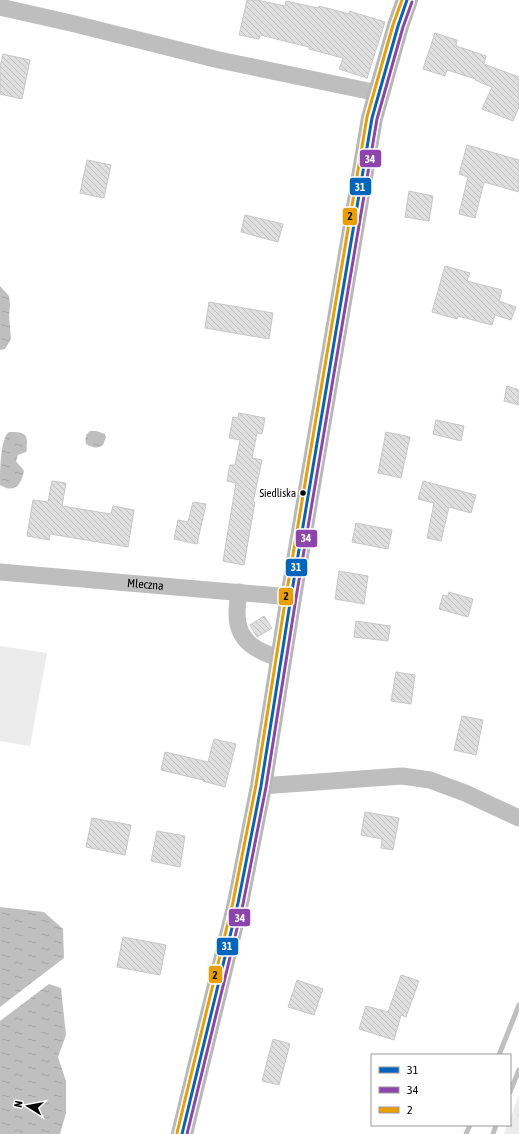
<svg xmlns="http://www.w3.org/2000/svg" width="519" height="1134" font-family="'Asap Condensed',sans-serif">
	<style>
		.grass { fill: url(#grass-tufts) }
		.garden { fill: #ececec }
		.water { fill: url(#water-ripples) }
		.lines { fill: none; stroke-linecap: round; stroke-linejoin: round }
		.stream { stroke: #bfbfbf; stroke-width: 5 }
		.building { fill: url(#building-back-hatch); stroke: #c7c7c7 }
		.street { stroke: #bebebe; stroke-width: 17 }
		.secondary { stroke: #b8b8b8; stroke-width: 22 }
		.bus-1-casing { stroke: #fff; stroke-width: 6 }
		.bus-2-casing { stroke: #fff; stroke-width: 6 }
		.bus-3-casing { stroke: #fff; stroke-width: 6 }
		.bus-1 { stroke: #0065bd; stroke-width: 3 }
		.bus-2 { stroke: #8e44ad; stroke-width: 3 }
		.bus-3 { stroke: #eb9e00; stroke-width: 3 }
		.bus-dot { fill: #000; stroke: #fff; stroke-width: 1.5 }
		.labels { text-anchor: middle; stroke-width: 3.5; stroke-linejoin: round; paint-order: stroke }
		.bus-label { font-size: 11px; fill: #000; stroke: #fff; text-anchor: end }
		.street-label { font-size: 12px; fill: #000; stroke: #fff }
		.line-badge { stroke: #fff; stroke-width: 1.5 }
		.badge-label { font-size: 11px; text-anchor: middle; font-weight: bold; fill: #fff }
		.pale-badge-label { font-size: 11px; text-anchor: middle; font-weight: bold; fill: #111 }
	</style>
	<defs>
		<pattern id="grass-tufts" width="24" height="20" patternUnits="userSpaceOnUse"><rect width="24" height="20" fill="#ececec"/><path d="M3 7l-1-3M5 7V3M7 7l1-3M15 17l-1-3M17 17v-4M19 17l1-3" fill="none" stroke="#c9c9c9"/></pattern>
		<pattern id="water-ripples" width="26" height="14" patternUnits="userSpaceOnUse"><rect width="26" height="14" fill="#bfbfbf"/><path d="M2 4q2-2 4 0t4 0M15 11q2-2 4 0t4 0" fill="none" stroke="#a2a2a2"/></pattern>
		<pattern id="building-back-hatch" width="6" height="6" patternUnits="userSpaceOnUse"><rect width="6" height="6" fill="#dfdfdf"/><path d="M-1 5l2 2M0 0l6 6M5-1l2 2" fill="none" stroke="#bebebe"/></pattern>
	</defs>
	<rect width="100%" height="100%" fill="#fff"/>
	<polygon class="grass" points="519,1095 519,1134 504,1134 507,1125 510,1125 510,1118"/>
	<polygon class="garden" points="0,646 47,653 30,746 0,741"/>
	<g class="water">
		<polygon points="0,286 9,296 10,305 9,316 11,339 5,349 0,350"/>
		<path d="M 90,431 L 96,431 L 105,434 L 106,437 L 103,445 C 96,449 93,448 86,444 C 85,439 85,435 90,431 Z"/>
		<path d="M 9,432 C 17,432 28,431 27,443 C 26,447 28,449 26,452 L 18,455 L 16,461 C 18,465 22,467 24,471 C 21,485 15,494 0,485 C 0,473 0,438 9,432 Z"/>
		<polygon points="0,907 44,912 63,929 64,958 0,1007"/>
		<polygon points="49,984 61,988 66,1035 58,1057 66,1081 66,1113 60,1134 0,1134 0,1021"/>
	</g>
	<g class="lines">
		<g class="stream">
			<polyline points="499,1055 519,1005"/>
			<polyline points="510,1092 519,1070"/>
			<polyline points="466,1134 470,1125"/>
			<polyline points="493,1134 496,1125"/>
		</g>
	</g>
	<g class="building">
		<polygon points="247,0 257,0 285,6 286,1 318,8 319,6 349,14 349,11 385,22 367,78 339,69 343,58 309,49 309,47 260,35 259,39 239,35"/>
		<polygon points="435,33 457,40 456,46 486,56 484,64 519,77 519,107 513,121 482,109 492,87 475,80 476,79 447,70 445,76 423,69"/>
		<polygon points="3,54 30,60 22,99 0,94 0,67"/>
		<polygon points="467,145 519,160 519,192 484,182 475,218 459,214 468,177 459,174"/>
		<polygon points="87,160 111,165 104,198 80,193"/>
		<polygon points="409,191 433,196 429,221 405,217"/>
		<polygon points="245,215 283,224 278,242 241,232"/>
		<polygon points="445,266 470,273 467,281 502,290 499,301 516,307 511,320 495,315 492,325 458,316 457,319 432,312"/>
		<polygon points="209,302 273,313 269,339 205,328"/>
		<polygon points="507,386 519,390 519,405 504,401"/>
		<polygon points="239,413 265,418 262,434 257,433 252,458 262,460 253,502 255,502 244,565 223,561 236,483 227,481 230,465 235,465 240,440 229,438 233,417 238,418"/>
		<polygon points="436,420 464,426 461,441 433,434"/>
		<polygon points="386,432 410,437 401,478 378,473"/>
		<polygon points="52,481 66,483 62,506 111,514 113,506 134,510 128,547 50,534 49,540 27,536 33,500 48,502"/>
		<polygon points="423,481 476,495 471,513 449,507 441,541 427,538 434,503 418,499"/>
		<polygon points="193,502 206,504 197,544 174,539 178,520 188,522"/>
		<polygon points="356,523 392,530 388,549 352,542"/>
		<polygon points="339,571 368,576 364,604 335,599"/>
		<polygon points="449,592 473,599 468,617 439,609 443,595 448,596"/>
		<polygon points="264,616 272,628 257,637 250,625"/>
		<polygon points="356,621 390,626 388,641 354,637"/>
		<polygon points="396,672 415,675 411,704 391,701"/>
		<polygon points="462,716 483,720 476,755 454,750"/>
		<polygon points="214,739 236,744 225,787 203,781 203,780 161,770 165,752 208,762"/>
		<polygon points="365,812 399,818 393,850 381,848 382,839 361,835"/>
		<polygon points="92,818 131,825 125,855 86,847"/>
		<polygon points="157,831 185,836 180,867 151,861"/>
		<polygon points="123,937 166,945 160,975 117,967"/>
		<polygon points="401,975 419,981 406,1017 401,1015 394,1040 359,1029 366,1006 388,1012"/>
		<polygon points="297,980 323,989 314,1015 288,1007"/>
		<polygon points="273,1039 290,1044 279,1085 262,1081"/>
	</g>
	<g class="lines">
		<g class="street">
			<polyline points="0,7 75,24 219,60 378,93"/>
			<path id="s1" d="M 0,572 L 291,597"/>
			<path d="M 239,592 C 238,599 237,607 237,614 C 237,643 259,652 282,659"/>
			<polyline points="261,786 402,776 430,780 465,793 519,818"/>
		</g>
		<polyline class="secondary" points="182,1134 238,903 261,786 291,597 372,118 398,26 407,0"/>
		<g class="bus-1-casing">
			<polyline id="bus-1" points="182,1134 238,903 261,786 291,597 372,118 398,26 407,0"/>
		</g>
		<g class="bus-2-casing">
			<polyline id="bus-2" points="187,1134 243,904 266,787 296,598 377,119 403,27 412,2"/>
		</g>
		<g class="bus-3-casing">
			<polyline id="bus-3" points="177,1133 233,902 256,785 286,596 367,117 393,25 402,0"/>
		</g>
		<use href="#bus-1" class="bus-1"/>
		<use href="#bus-2" class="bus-2"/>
		<use href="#bus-3" class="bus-3"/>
	</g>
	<circle class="bus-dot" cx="303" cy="493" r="3.5"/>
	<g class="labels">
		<g class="bus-label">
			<text x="296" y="497">Siedliska</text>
		</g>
		<g class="street-label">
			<text dy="4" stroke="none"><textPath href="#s1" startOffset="146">Mleczna</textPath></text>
		</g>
	</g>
	<g class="line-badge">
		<rect x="359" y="149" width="23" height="19" rx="4" fill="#8e44ad"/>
		<rect x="349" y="177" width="23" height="19" rx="4" fill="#0065bd"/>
		<rect x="342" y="207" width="16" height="19" rx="4" fill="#eb9e00"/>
		<rect x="295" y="529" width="23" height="19" rx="4" fill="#8e44ad"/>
		<rect x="285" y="558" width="23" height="19" rx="4" fill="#0065bd"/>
		<rect x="278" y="587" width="16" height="19" rx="4" fill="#eb9e00"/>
		<rect x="228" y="908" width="23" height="19" rx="4" fill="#8e44ad"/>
		<rect x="216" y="937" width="23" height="19" rx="4" fill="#0065bd"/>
		<rect x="208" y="965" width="15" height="19" rx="4" fill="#eb9e00"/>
	</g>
	<g class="badge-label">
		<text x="370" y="163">34</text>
		<text x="360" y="191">31</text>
		<text x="306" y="542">34</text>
		<text x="296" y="571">31</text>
		<text x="240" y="922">34</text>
		<text x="227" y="950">31</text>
	</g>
	<g class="pale-badge-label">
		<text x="350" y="220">2</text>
		<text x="286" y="600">2</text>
		<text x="215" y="979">2</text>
	</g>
	<rect x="371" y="1054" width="140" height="72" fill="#ffffff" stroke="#999999"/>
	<rect x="379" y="1067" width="20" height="6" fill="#0065bd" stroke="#999999"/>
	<text x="407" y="1074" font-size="12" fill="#000000">31</text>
	<rect x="379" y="1087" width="20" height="6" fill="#8e44ad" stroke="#999999"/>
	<text x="407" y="1094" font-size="12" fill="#000000">34</text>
	<rect x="379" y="1107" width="20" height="6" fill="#eb9e00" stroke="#999999"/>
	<text x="407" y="1114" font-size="12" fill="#000000">2</text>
	<g transform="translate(28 1106) rotate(281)" stroke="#ffffff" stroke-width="3" paint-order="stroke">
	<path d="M0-3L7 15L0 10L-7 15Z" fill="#000000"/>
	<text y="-6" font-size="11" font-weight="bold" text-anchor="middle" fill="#000000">N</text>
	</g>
</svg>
